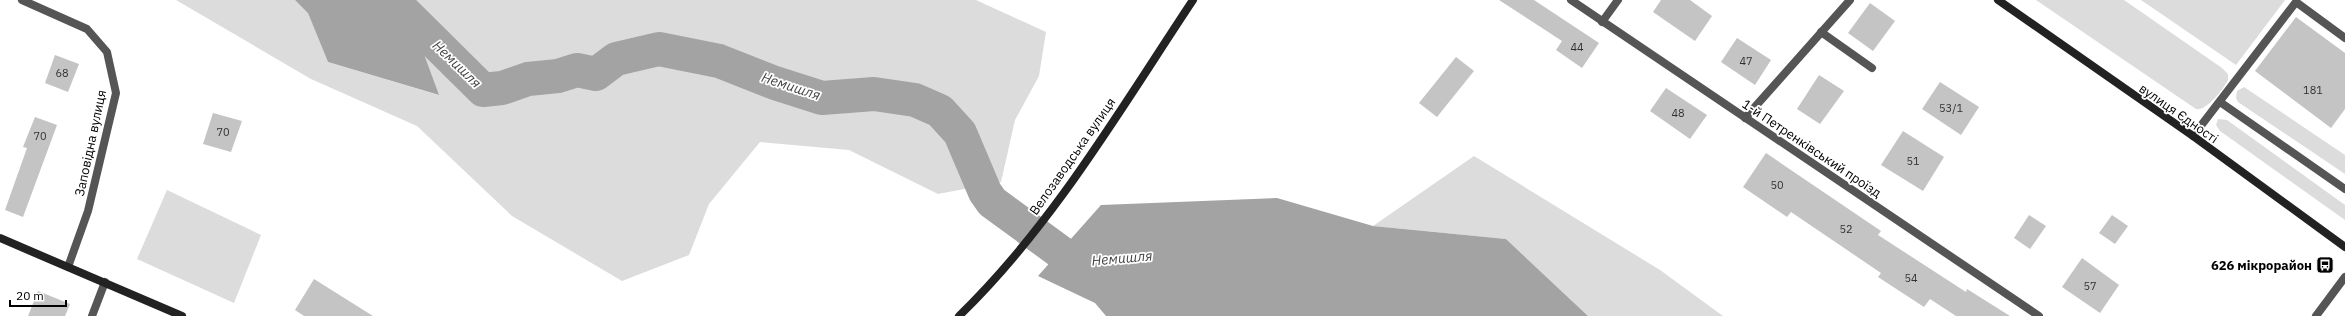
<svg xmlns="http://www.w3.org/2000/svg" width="2345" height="316" font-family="'IBM Plex Sans',sans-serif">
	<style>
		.green { fill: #dcdcdc }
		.water { fill: #a3a3a3 }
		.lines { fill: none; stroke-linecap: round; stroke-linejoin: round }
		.river { stroke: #a3a3a3; stroke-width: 34 }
		.building { fill: #c4c4c4 }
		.lane { stroke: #555; stroke-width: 8 }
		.street { stroke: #555; stroke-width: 8 }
		.secondary { stroke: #222; stroke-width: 8 }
		.labels { text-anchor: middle; stroke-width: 3.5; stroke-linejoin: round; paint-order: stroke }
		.number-label { font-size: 11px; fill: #313131 }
		.street-label { font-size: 13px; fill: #000; stroke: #fff }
		.poi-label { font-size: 13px; font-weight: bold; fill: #000; stroke: #fff; text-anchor: end }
		.water-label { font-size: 14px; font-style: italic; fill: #444; stroke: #fff }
	</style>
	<rect width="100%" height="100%" fill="#fff"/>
	<g class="green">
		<polygon points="176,0 295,0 308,12 328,62 438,95 404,0 976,0 1046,32 1039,76 1015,120 1001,182 938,194 849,150 760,142 709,204 689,255 622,281 512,216 417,126 311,79"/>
		<path d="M 2036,0 L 2124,0 L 2222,68 L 2228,74 L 2228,80 C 2223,89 2207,111 2196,109 Z"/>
		<polygon points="2141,0 2285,0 2236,65"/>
		<polygon points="2244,87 2345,155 2345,174 2238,102 2236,98 2237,91"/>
		<polygon points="2218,119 2227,120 2345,205 2345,220 2220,131 2216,125"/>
		<polygon points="1474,156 1660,270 1723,316 1588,316 1506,239 1373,226"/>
		<polygon points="167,190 261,235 234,303 137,259"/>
	</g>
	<g class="water">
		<polygon points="295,0 404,0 439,95 328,62 308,13"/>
		<polygon points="1277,198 1373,226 1506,239 1588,316 1106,316 1095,303 1038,276 1101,205"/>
	</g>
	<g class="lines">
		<polyline class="river" points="392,0 483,90 502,88 528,79 558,76 577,70 596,74 616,59 659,49 719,61 775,83 822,98 874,94 915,100 940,111 960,133 985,192 992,202 1063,254 1082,261 1104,260"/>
	</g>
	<g class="building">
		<polygon points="1499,0 1534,0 1599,43 1582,68 1556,50 1562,41"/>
		<polygon points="1661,0 1690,0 1712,16 1695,41 1653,12"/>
		<polygon points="1870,3 1895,21 1873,51 1848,33"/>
		<polygon points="2296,17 2345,53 2345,109 2331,128 2255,71"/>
		<polygon points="1737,38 1771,60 1755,85 1721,62"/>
		<polygon points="55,55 79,64 68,92 45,83"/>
		<polygon points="1456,57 1474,71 1437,117 1419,103"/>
		<polygon points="1819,75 1844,91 1820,124 1797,109"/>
		<polygon points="1940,82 1979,107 1961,135 1922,109"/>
		<polygon points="1666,88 1707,115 1690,139 1650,111"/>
		<polygon points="213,113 242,121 231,152 203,144"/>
		<polygon points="35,117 57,125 23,217 5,210 27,148 23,147"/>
		<polygon points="1903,131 1944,157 1923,191 1881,165"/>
		<polygon points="1766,153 1881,231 1878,235 1966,292 1967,289 2010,316 1956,316 1930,299 1924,307 1878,277 1881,273 1791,212 1787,217 1743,187"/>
		<polygon points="2029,215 2046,226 2030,249 2014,238"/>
		<polygon points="2112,215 2128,226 2115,244 2099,233"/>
		<polygon points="2082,258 2119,285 2100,313 2062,287"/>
		<polygon points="314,279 373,316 304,316 295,310"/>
		<polygon points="38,291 70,304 65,316 28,316"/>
	</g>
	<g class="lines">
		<g class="lane">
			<polyline points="1602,22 1618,0"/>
			<polyline points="1821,32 1872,68"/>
			<polyline points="2220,102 2345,189"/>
			<polyline points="1745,118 1850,0"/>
			<polyline points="2193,136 2296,2 2345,38"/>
		</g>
		<g class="street">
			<polyline points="22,0 87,29 107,52 116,93 88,211 68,267"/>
			<polyline points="1571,0 2039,316"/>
			<polyline points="92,316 105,282"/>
			<polyline points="2316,316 2345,277"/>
		</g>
		<g class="secondary">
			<polyline points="1998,0 2193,136 2345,247"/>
			<polyline points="0,238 182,316"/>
			<path d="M 959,316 C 1053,225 1121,108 1193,0"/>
		</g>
	</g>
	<defs>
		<g id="bus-square" transform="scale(0.9)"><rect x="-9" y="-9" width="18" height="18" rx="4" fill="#000" stroke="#fff"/><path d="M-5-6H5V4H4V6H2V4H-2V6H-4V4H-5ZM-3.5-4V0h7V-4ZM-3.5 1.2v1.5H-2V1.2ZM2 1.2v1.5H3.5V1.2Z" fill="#fff"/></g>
	</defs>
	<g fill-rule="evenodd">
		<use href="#bus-square" x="2325" y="265"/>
	</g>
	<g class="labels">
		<g class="number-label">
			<text x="1577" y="51">44</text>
			<text x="1746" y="65">47</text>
			<text x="62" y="77">68</text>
			<text x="2313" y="94">181</text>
			<text x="1951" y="112">53/1</text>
			<text x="1678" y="117">48</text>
			<text x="223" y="136">70</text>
			<text x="40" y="140">70</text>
			<text x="1913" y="165">51</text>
			<text x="1777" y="189">50</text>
			<text x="1846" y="233">52</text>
			<text x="1911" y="282">54</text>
			<text x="2090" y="290">57</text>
		</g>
		<g class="street-label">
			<text transform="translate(2179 113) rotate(35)" y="5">вулиця Єдності</text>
			<text transform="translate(90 143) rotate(-78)" y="5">Заповідна вулиця</text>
			<text transform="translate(1812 148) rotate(34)" y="5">1-й Петренківський проїзд</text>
			<text transform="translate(1072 156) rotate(-55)" y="5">Велозаводська вулиця</text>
		</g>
		<g class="poi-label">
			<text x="2312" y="270">626 мікрорайон</text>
		</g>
		<g class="water-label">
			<text transform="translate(457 64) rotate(44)" y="5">Немишля</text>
			<text transform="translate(791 86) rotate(18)" y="5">Немишля</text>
			<text transform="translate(1122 258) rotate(-5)" y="5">Немишля</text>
		</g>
	</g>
	<path d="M10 300v6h56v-6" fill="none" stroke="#000000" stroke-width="2"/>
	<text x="16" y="300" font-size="12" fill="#000000" stroke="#ffffff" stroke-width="3" paint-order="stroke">20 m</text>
</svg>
